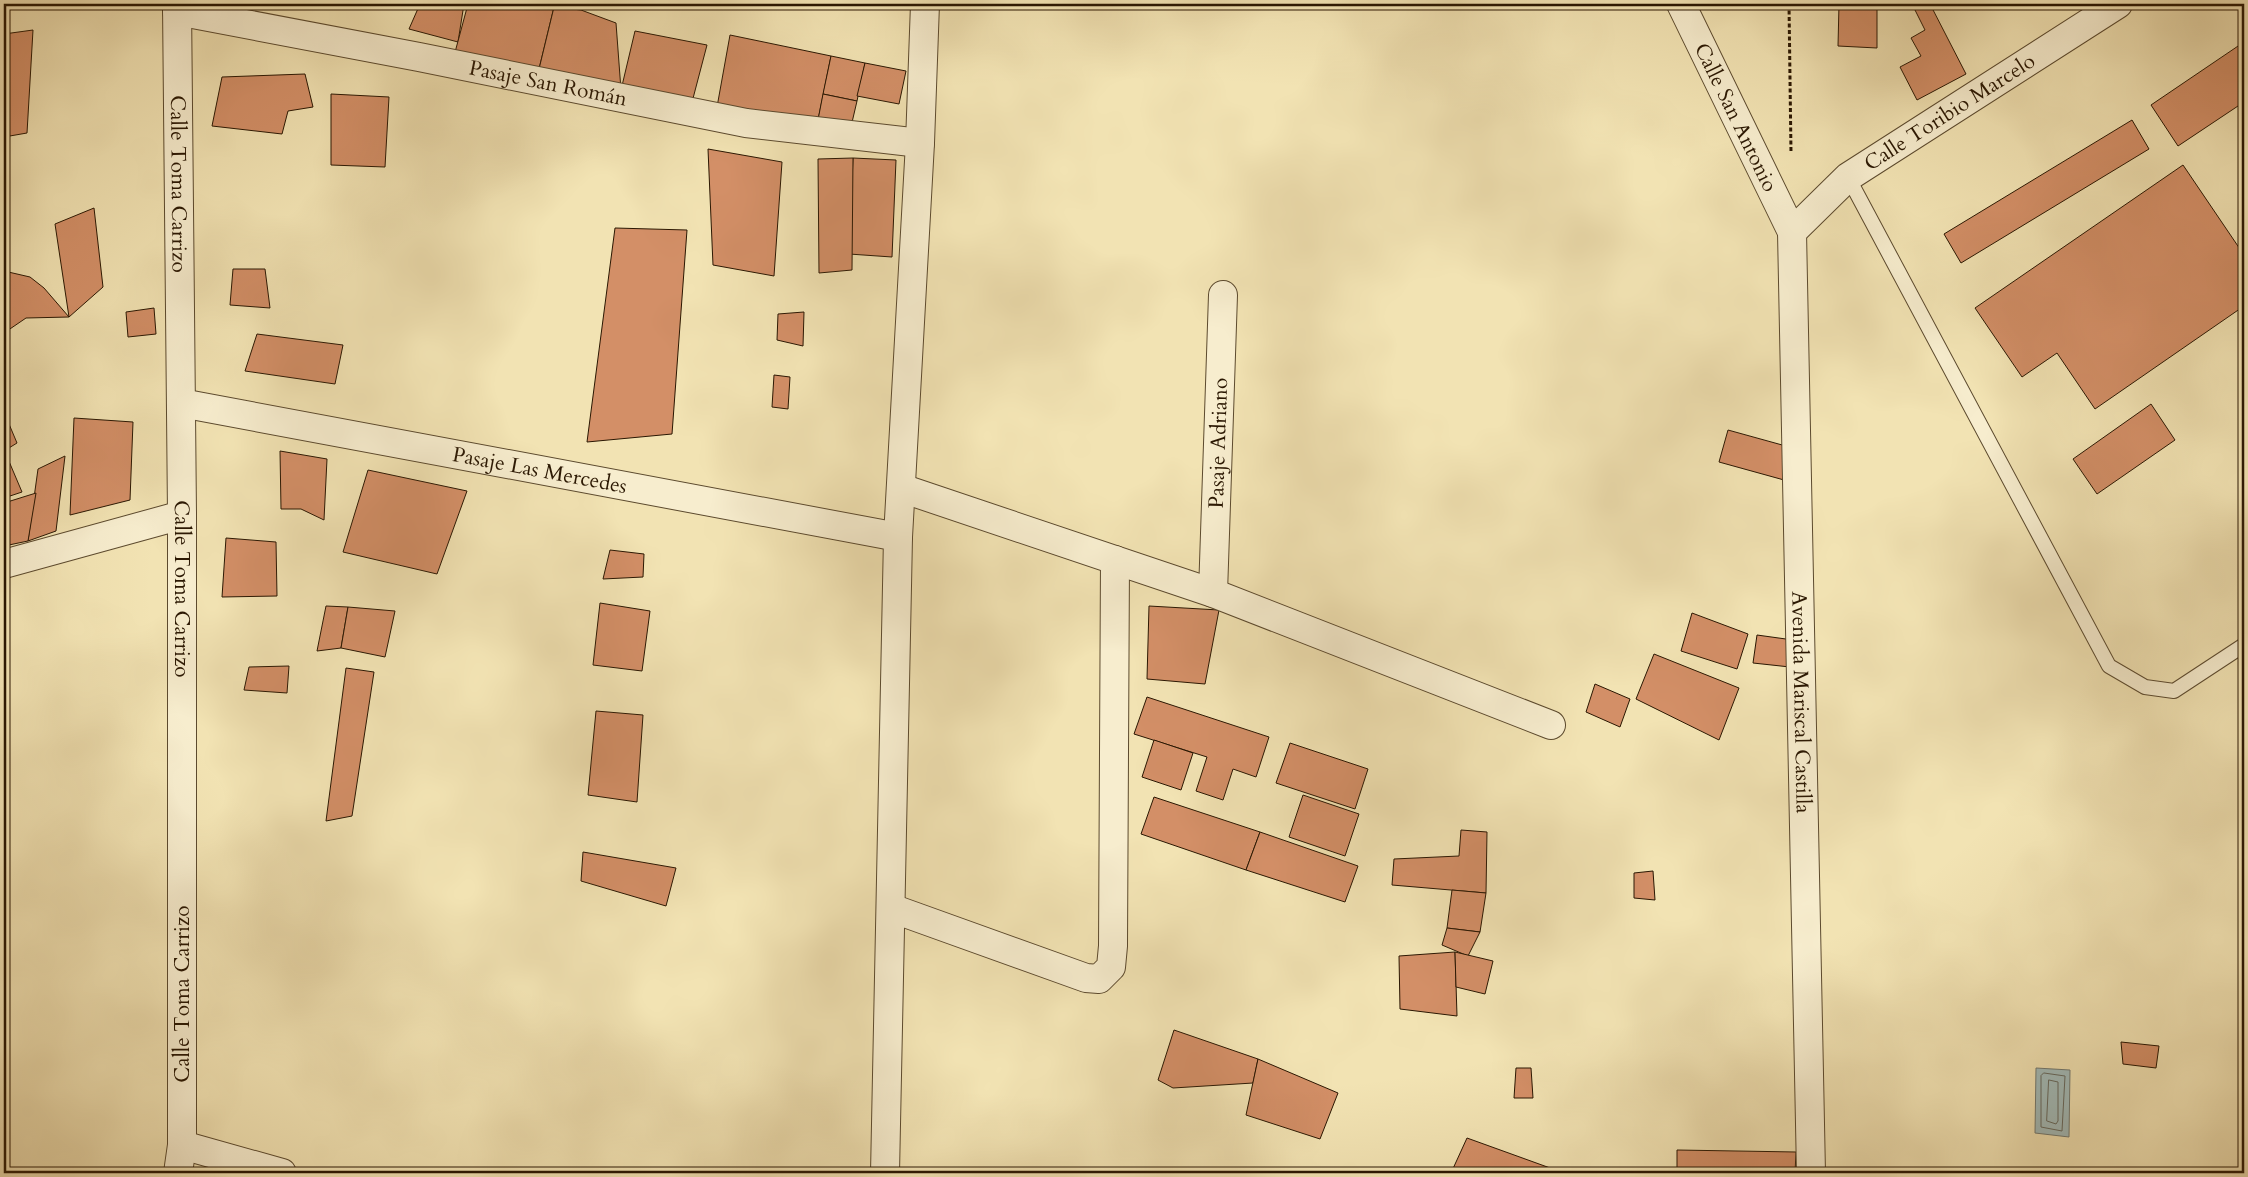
<svg xmlns="http://www.w3.org/2000/svg" width="2248" height="1177" font-family="Cardo,serif">
	<style>
		.water { fill: #a2bbb9; stroke: #727970 }
		.lines { fill: none; stroke-linecap: round; stroke-linejoin: round }
		.shore { stroke: #66695e; stroke-width: 1 }
		.building { fill: #d38f67; stroke: #2a1702 }
		.service-casing { stroke: #5c4a2e; stroke-width: 16 }
		.minor-casing { stroke: #5c4a2e; stroke-width: 30 }
		.path { stroke: #2a1702; stroke-width: 3; stroke-dasharray: 4 2.5; stroke-linecap: butt }
		.service { stroke: #f7edce; stroke-width: 14 }
		.minor { stroke: #f7edce; stroke-width: 28 }
		.labels { text-anchor: middle; stroke-width: 4; stroke-linejoin: round; paint-order: stroke }
		.street-label { font-size: 21px; fill: #2a1702; stroke: #f7edce }
	</style>
	<rect width="100%" height="100%" fill="#f2e3b3"/>
	<filter id="stains"><feTurbulence type="fractalNoise" baseFrequency=".004" numOctaves="4"/><feColorMatrix values="0 0 0 0 .2 0 0 0 0 .09 0 0 0 0 .02 0 0 0 .5 -.17"/></filter>
	<radialGradient id="worn" r=".72"><stop offset=".6" stop-color="#630" stop-opacity="0"/><stop offset="1" stop-color="#630" stop-opacity=".3"/></radialGradient>
	<polygon class="water" points="2036,1068 2070,1070 2069,1137 2035,1133"/>
	<g class="lines">
		<g class="shore">
			<polygon points="2044,1073 2065,1076 2062,1131 2041,1127 2041,1076"/>
			<polygon points="2049,1080 2058,1082 2058,1121 2056,1124 2047,1121"/>
		</g>
	</g>
	<g class="building">
		<polygon points="420,4 464,4 458,42 409,29"/>
		<polygon points="468,4 554,7 539,69 454,56"/>
		<polygon points="1839,4 1877,4 1877,48 1838,46"/>
		<polygon points="1912,4 1930,4 1966,74 1917,100 1900,67 1921,56 1911,38 1925,30"/>
		<polygon points="554,7 581,10 616,23 621,90 539,69"/>
		<polygon points="33,30 27,133 4,137 4,34"/>
		<polygon points="635,31 707,45 691,106 621,90"/>
		<polygon points="730,35 831,56 817,125 717,107"/>
		<polygon points="2244,42 2244,102 2178,146 2151,105"/>
		<polygon points="831,56 865,63 857,101 823,94"/>
		<polygon points="865,63 906,71 899,104 857,96"/>
		<polygon points="305,74 313,107 288,111 282,134 212,126 222,77"/>
		<polygon points="331,94 389,97 385,167 331,165"/>
		<polygon points="823,94 857,101 850,131 817,125"/>
		<polygon points="2132,120 2149,149 1961,263 1944,234"/>
		<polygon points="708,149 782,162 774,276 713,265"/>
		<polygon points="853,158 896,160 892,257 849,254"/>
		<polygon points="853,158 852,270 819,273 818,159"/>
		<polygon points="2183,165 2244,255 2244,306 2095,409 2057,353 2022,377 1975,308"/>
		<polygon points="94,208 103,287 69,317 55,224"/>
		<polygon points="615,228 687,230 672,434 587,442"/>
		<polygon points="233,269 265,269 270,308 230,305"/>
		<polygon points="4,271 30,277 44,288 69,317 26,318 4,333"/>
		<polygon points="154,308 156,334 128,337 126,312"/>
		<polygon points="804,312 803,346 777,340 778,314"/>
		<polygon points="257,334 343,345 335,384 245,371"/>
		<polygon points="774,375 790,377 788,409 772,407"/>
		<polygon points="2151,404 2175,440 2097,494 2073,459"/>
		<polygon points="74,418 133,422 130,500 70,515"/>
		<polygon points="9,424 17,443 4,451 4,427"/>
		<polygon points="1728,430 1793,448 1784,480 1719,462"/>
		<polygon points="280,451 327,459 324,520 301,509 281,509"/>
		<polygon points="65,456 56,531 28,541 38,469"/>
		<polygon points="8,459 22,492 4,498 4,461"/>
		<polygon points="368,470 467,491 437,574 343,552"/>
		<polygon points="36,493 28,541 4,546 4,503"/>
		<polygon points="226,538 276,542 277,596 222,597"/>
		<polygon points="610,550 644,554 643,577 603,579"/>
		<polygon points="600,603 650,611 642,671 593,665"/>
		<polygon points="326,606 348,607 341,648 317,651"/>
		<polygon points="1149,606 1219,610 1205,684 1147,679"/>
		<polygon points="348,607 395,611 385,657 341,648"/>
		<polygon points="1692,613 1748,634 1737,669 1681,651"/>
		<polygon points="1757,635 1793,640 1790,667 1753,663"/>
		<polygon points="1654,654 1739,688 1719,740 1636,699"/>
		<polygon points="289,666 287,693 244,690 249,667"/>
		<polygon points="346,668 374,672 352,816 326,821"/>
		<polygon points="1595,684 1630,699 1620,727 1586,712"/>
		<polygon points="1147,697 1269,737 1256,777 1233,769 1223,800 1196,791 1207,757 1134,734"/>
		<polygon points="596,711 643,715 637,802 588,795"/>
		<polygon points="1154,740 1193,753 1181,790 1142,777"/>
		<polygon points="1290,743 1368,769 1355,809 1276,783"/>
		<polygon points="1303,795 1359,814 1345,856 1289,837"/>
		<polygon points="1154,797 1260,832 1246,870 1141,834"/>
		<polygon points="1461,830 1487,832 1486,893 1392,885 1394,859 1459,856"/>
		<polygon points="1260,832 1358,866 1345,902 1246,870"/>
		<polygon points="583,852 676,868 666,906 581,881"/>
		<polygon points="1653,871 1655,900 1634,898 1634,873"/>
		<polygon points="1452,890 1486,893 1480,932 1447,928"/>
		<polygon points="1447,928 1480,932 1468,956 1442,945"/>
		<polygon points="1455,952 1457,1016 1400,1009 1399,956"/>
		<polygon points="1455,952 1493,961 1485,994 1456,987"/>
		<polygon points="1174,1030 1258,1059 1253,1083 1173,1088 1158,1080"/>
		<polygon points="2121,1042 2159,1046 2156,1068 2123,1064"/>
		<polygon points="1258,1059 1338,1093 1320,1139 1246,1115"/>
		<polygon points="1516,1068 1531,1068 1533,1098 1514,1098"/>
		<polygon points="1467,1138 1564,1173 1451,1173"/>
		<polygon points="1677,1150 1796,1152 1795,1173 1677,1173"/>
	</g>
	<g class="lines">
		<g class="service-casing">
			<polyline id="service" points="1848,177 2109,666 2145,687 2174,691 2244,645"/>
		</g>
		<g class="minor-casing">
			<g id="minor">
				<path id="s1" d="M 177,4 L 182,515 L 182,1145 L 178,1173"/>
				<path id="s2" d="M 1681,4 L 1792,232 L 1811,1173"/>
				<path id="s3" d="M 177,11 L 419,57 L 746,123 L 920,143"/>
				<path id="s4" d="M 1792,232 L 1848,177 L 2118,4"/>
				<path id="s5" d="M 181,403 L 898,537"/>
				<polyline points="901,488 1213,593 1551,725"/>
				<polyline points="4,564 182,515"/>
				<path id="s6" d="M 1213,593 L 1223,295"/>
				<polyline points="891,908 1086,978 1099,979 1111,967 1113,946 1115,560"/>
				<polyline points="182,1145 282,1173"/>
				<polyline points="885,1173 898,537 920,143 925,4"/>
			</g>
		</g>
		<polyline class="path" points="1789,4 1791,153"/>
		<use href="#service" class="service"/>
		<use href="#minor" class="minor"/>
	</g>
	<g class="labels">
		<g class="street-label">
			<text dy="7" stroke="none"><textPath href="#s3" startOffset="378">Pasaje San Román</textPath></text>
			<text dy="7" stroke="none"><textPath href="#s4" startOffset="199">Calle Toribio Marcelo</textPath></text>
			<text dy="7" stroke="none"><textPath href="#s2" startOffset="126">Calle San Antonio</textPath></text>
			<text dy="7" stroke="none"><textPath href="#s1" startOffset="180">Calle Toma Carrizo</textPath></text>
			<text dy="7" stroke="none"><textPath href="#s6" startOffset="150">Pasaje Adriano</textPath></text>
			<text dy="7" stroke="none"><textPath href="#s5" startOffset="365">Pasaje Las Mercedes</textPath></text>
			<text dy="7" stroke="none"><textPath href="#s1" startOffset="585">Calle Toma Carrizo</textPath></text>
			<text dy="7" stroke="none"><textPath href="#s2" startOffset="724">Avenida Mariscal Castilla</textPath></text>
			<text transform="translate(182 994) rotate(-90)" y="7">Calle Toma Carrizo</text>
		</g>
	</g>
	<rect width="2248" height="1177" fill="none" stroke="#f2e3b3" stroke-width="20"/>
	<rect x="5" y="5" width="2238" height="1167" fill="none" stroke="#2a1702" stroke-width="2.5"/>
	<rect x="10" y="10" width="2228" height="1157" fill="none" stroke="#2a1702"/>
	<rect width="100%" height="100%" filter="url(#stains)"/>
	<rect width="100%" height="100%" fill="url(#worn)"/>
</svg>
